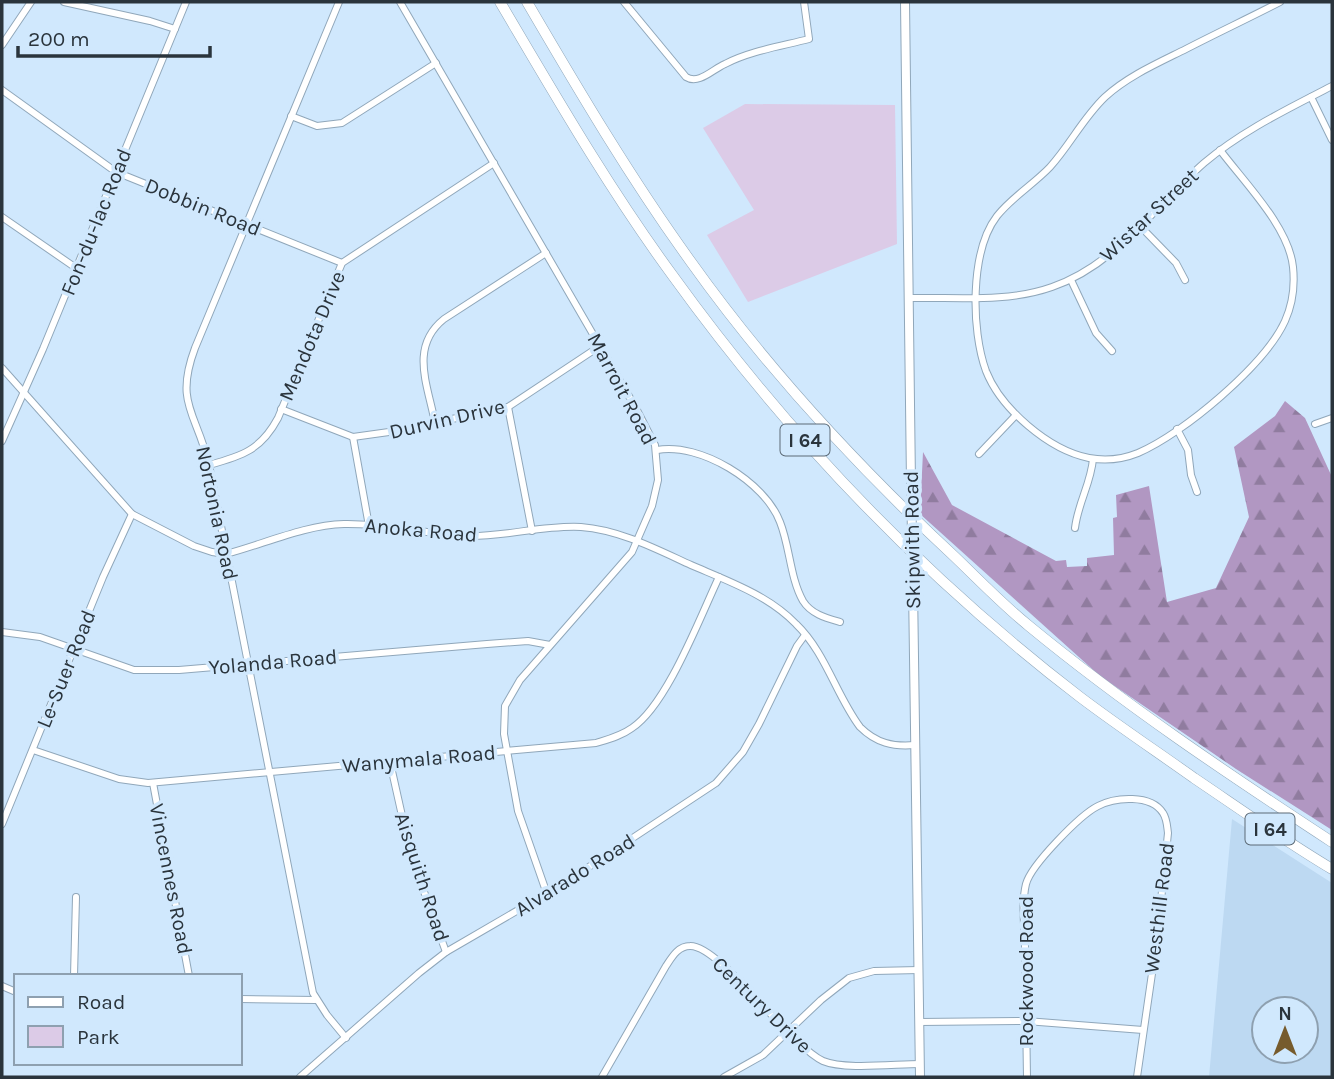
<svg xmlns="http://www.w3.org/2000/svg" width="1334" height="1079" font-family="Karla,sans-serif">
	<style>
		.built { fill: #bdd9f2; fill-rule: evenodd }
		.forest { fill: url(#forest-firs) }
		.park { fill: #dccbe7 }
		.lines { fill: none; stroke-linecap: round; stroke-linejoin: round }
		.minor-casing { stroke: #90a7ba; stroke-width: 8 }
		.major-casing { stroke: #90a7ba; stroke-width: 10 }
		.highway-casing { stroke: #90a7ba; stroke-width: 11 }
		.minor { stroke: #fff; stroke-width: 6 }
		.major { stroke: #fff; stroke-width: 8 }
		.highway { stroke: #fff; stroke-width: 10 }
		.major-bridge-casing { stroke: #90a7ba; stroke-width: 10; stroke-linecap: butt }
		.major-bridge { stroke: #fff; stroke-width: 8 }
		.labels { text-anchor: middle; stroke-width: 7; stroke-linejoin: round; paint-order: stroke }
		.shield { fill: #d0e8fd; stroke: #5c6a76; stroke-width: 2 }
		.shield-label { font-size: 19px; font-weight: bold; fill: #2a343c }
		.street-label { font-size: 21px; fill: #2a343c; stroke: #d0e8fd }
	</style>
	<defs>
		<pattern id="forest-firs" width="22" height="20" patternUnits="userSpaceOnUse" patternTransform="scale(1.75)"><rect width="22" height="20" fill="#b197c2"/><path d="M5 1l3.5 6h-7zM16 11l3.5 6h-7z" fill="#907c9f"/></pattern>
	</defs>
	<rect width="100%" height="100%" fill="#d0e8fd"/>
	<path class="built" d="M 1232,819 L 1332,883 L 1332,1077 L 1209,1077 ZM 1264,1009 L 1306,1009 L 1306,1051 L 1264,1051 Z"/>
	<polygon class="forest" points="1285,401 1305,418 1332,477 1332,830 1236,769 1100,676 920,514 923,452 952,505 1056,561 1066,560 1067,567 1087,566 1087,558 1114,555 1113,518 1117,517 1116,495 1149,486 1167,602 1216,588 1249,517 1234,447 1275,416"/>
	<polygon class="park" points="745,104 895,105 897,244 748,302 707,235 754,210 703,128"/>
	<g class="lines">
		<g class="minor-casing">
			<g id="minor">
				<polyline points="64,2 150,21 175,29"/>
				<path d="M 339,2 L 195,348 C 174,404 197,413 209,465 L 313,993 L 327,1015 L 346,1038"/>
				<polyline points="400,2 637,410 655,445 658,480 652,506 632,552 520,680 505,706 504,734 518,811 547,894"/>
				<path d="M 624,2 L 686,77 C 699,85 713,69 725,64 C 750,51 782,46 809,39 L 804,2"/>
				<polyline points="2,45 31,2"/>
				<polyline points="2,90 116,172 342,263"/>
				<polyline points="1311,97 1332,140"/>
				<polyline points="291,116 317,126 342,123 436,63"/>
				<path d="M 1220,150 C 1244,182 1289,227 1293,267 C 1295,286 1293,303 1285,321 C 1265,365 1183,434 1138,453 C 1123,459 1105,461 1089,458 C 1049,450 1001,409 986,371 C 971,330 970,251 997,216 C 1012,197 1034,184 1050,167 C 1070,145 1083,118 1105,97 C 1128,76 1158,63 1186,49 C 1217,33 1249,18 1280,2"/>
				<polyline points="2,217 76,268"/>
				<polyline points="1140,226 1176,263 1185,280"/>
				<polyline points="1071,280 1096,333 1112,351"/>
				<path d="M 909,298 C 956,297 1007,303 1052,287 C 1116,265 1155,206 1204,163 C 1243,130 1288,109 1332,86"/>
				<path d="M 2,368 L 132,514 L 194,546 L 212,552 L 226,554 C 264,544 305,525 344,524 C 386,523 428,535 471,536 C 508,536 545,525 581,527 C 620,530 656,549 691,565 C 728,581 768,595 796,624 C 826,653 836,695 860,727 C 876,743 893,747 915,745"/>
				<polyline points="508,407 532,531"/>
				<polyline points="281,409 353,437 396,431 508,407 600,346"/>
				<path d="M 435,423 C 428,385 409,347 444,319 L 546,253"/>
				<polyline points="1315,424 1332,418"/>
				<polyline points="1177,429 1188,450 1191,475 1197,492"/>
				<polyline points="353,437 369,526"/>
				<polyline points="2,441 43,349 186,2"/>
				<path d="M 657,450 C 700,442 765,482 780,522 C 790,547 790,578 803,601 C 811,614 826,618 840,622"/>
				<polyline points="979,454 1016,415"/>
				<path d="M 209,465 C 242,456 261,450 278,418 L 342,263 L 494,163"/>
				<path d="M 1075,528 C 1078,503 1091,483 1093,459"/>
				<polyline points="2,632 40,637 134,670 179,670 487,644 528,641 550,645"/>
				<path d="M 33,750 L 119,779 L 148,783 L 596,743 C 609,739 621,736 632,728 C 667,705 700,617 719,577"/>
				<polyline points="390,762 411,856 446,952"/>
				<polyline points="153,783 189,976"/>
				<polyline points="2,824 103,577 132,514"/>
				<polyline points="74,976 76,897"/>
				<polyline points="2,986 16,992"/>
				<polyline points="240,999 316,1000"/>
				<polyline points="919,1022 1026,1021 1143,1030"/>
				<polyline points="300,1077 419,973 446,952 563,884 716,783 743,752 759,724 797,646 805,635"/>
				<path d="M 602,1077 L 666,966 C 672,957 678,946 690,946 C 720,945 790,1046 823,1061 C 844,1070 895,1064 920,1064"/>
				<polyline points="724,1077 763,1055 821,1000 849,978 874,971 919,970"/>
				<path d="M 1027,1077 C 1026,1034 1026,991 1025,948 C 1025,928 1021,904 1026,884 C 1031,865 1080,815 1098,806 C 1115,797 1151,794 1163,813 C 1167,819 1167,826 1168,833 L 1157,939 L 1137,1077"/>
			</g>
		</g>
		<g class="major-casing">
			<g id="major">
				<polyline points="905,2 911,483"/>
				<polyline points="913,587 920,1077"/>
			</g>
		</g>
		<g class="highway-casing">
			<g id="highway">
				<path d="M 500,2 C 555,95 609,189 673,276 C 787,434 925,578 1080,697 C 1117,725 1156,751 1194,778 C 1240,809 1285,841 1332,869"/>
				<path d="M 527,2 C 579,91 631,179 691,262 C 768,370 858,467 955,557 C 979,580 1003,605 1029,626 C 1125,705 1228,774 1332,842"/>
			</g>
		</g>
		<use href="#minor" class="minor"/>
		<use href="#major" class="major"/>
		<use href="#highway" class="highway"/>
		<g class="major-bridge-casing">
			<polyline id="major-bridge" points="911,483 913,587"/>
		</g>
		<use href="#major-bridge" class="major-bridge"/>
	</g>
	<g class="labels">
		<g class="shield">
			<rect x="780.5" y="424.5" width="49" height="31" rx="5"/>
			<rect x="1245.5" y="813.5" width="49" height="31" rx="5"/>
		</g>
		<g class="shield-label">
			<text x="805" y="447">I 64</text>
			<text x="1270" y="836">I 64</text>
		</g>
		<g class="street-label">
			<text transform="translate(203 207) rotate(22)" y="7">Dobbin Road</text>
			<text transform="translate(1149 215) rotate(-43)" y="7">Wistar Street</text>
			<text transform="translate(96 222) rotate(-68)" y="7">Fon-du-lac Road</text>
			<text transform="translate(312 336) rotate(-67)" y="7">Mendota Drive</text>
			<text transform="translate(622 389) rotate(62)" y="7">Marroit Road</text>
			<text transform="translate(447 419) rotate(-13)" y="7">Durvin Drive</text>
			<text transform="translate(217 513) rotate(78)" y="7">Nortonia Road</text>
			<text transform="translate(421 530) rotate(5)" y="7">Anoka Road</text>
			<text transform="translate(912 540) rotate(-91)" y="7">Skipwith Road</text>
			<text transform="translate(273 662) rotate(-5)" y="7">Yolanda Road</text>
			<text transform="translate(66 669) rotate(-68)" y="7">Le-Suer Road</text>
			<text transform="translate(419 759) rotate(-5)" y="7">Wanymala Road</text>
			<text transform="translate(575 875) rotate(-32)" y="7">Alvarado Road</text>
			<text transform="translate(422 877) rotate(72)" y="7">Aisquith Road</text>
			<text transform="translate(171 879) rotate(79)" y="7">Vincennes Road</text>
			<text transform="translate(1159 908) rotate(-83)" y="7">Westhill Road</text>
			<text transform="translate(1026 971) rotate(-90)" y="7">Rockwood Road</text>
			<text transform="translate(762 1005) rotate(44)" y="7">Century Drive</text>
		</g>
	</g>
	<rect width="1334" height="1079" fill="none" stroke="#2a343c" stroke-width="7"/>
	<rect x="14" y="974" width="228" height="91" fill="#d0e8fd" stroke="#8ea0b0" stroke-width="2"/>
	<rect x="28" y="997" width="35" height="10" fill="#ffffff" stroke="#8ea0b0" stroke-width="2"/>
	<text x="77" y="1009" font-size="21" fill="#2a343c">Road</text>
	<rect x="28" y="1026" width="35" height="21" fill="#dccbe7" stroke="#8ea0b0" stroke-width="2"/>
	<text x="77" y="1044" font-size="21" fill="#2a343c">Park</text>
	<g transform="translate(1285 1030)"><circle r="33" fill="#d0e8fd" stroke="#8ea0b0" stroke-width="2"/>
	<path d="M0-5L12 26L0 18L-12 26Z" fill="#765b2d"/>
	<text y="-10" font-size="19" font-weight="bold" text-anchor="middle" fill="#2a343c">N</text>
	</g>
	<path d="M18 46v10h192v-10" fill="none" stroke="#2a343c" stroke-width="3.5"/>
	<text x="28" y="46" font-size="21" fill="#2a343c" stroke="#d0e8fd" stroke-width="5" paint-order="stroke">200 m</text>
</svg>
